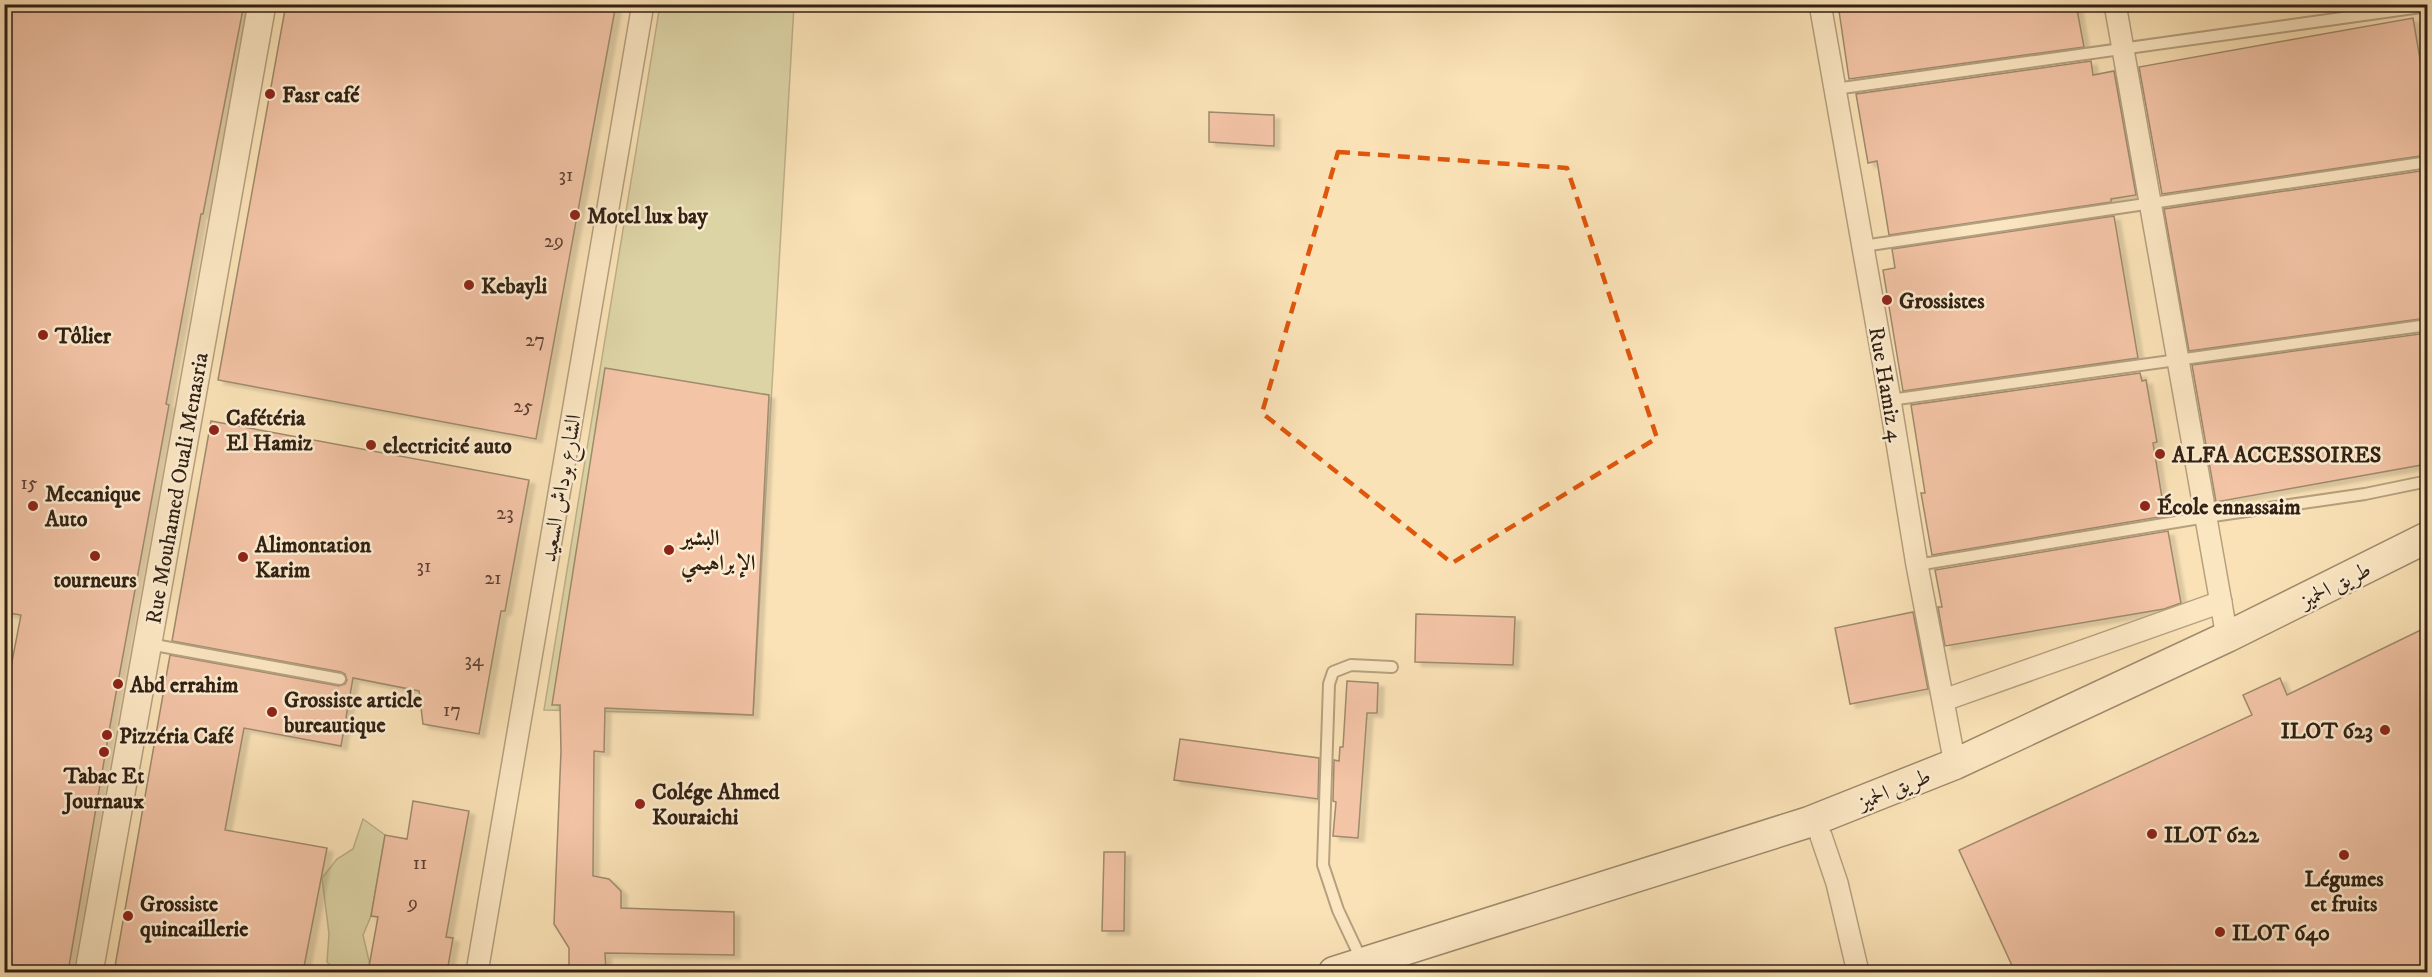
<svg xmlns="http://www.w3.org/2000/svg" width="2432" height="977" font-family="'IM FELL DW Pica',Amiri,serif">
	<style>
		.green { fill: #bac492; stroke: #767253; stroke-width: 1.5 }
		.building { fill: #eaa092; stroke: #312014; stroke-width: 1.5; filter: url(#shadow) }
		.lines { fill: none; stroke-linecap: round; stroke-linejoin: round }
		.service-casing { stroke: #63503d; stroke-width: 14 }
		.minor-casing { stroke: #63503d; stroke-width: 24 }
		.tertiary-casing { stroke: #63503d; stroke-width: 30 }
		.secondary-casing { stroke: #312014; stroke-width: 33 }
		.service { stroke: #fcecd0; stroke-width: 10 }
		.minor { stroke: #fcecd0; stroke-width: 21 }
		.tertiary { stroke: #fcecd0; stroke-width: 27 }
		.secondary { stroke: #fcecd0; stroke-width: 30 }
		.marked { fill: none; stroke: #df560c; stroke-width: 4.5; stroke-dasharray: 12 8; stroke-linejoin: round }
		.poi-dot { fill: #8f2418; stroke: #fcecd0; stroke-width: 2 }
		.labels { text-anchor: middle; stroke-width: 5; stroke-linejoin: round; paint-order: stroke }
		.number-label { font-size: 20px; fill: #5f4034 }
		.poi-label { font-size: 22px; font-weight: bold; fill: #312014; stroke: #fcecd0; text-anchor: start }
		.street-label { font-size: 22px; fill: #312014; stroke: #fcecd0 }
	</style>
	<defs>
		<filter id="shadow"><feDropShadow dx="6" dy="4" stdDeviation="1.5" flood-color="#0004"/></filter>
	</defs>
	<rect width="100%" height="100%" fill="#fae2b7"/>
	<filter id="stains"><feTurbulence type="fractalNoise" baseFrequency=".00333" numOctaves="4"/><feColorMatrix values="0 0 0 0 .2 0 0 0 0 .09 0 0 0 0 .02 0 0 0 .5 -.17"/></filter>
	<radialGradient id="worn" r=".72"><stop offset=".6" stop-color="#630" stop-opacity="0"/><stop offset="1" stop-color="#630" stop-opacity=".3"/></radialGradient>
	<g class="green">
		<polygon points="660,5 794,5 753,715 544,710"/>
		<polygon points="363,819 385,835 371,916 363,935 370,965 368,972 337,972 327,962 329,934 322,878 337,859 353,849"/>
	</g>
	<g class="building">
		<polygon points="4,4 244,4 203,214 201,214 166,404 169,405 110,726 68,972 4,972 4,703 21,615 4,612"/>
		<polygon points="286,4 616,4 536,439 218,380"/>
		<polygon points="1838,4 2076,4 2084,47 1849,79"/>
		<polygon points="2413,18 2427,100 2427,155 2162,194 2139,67"/>
		<polygon points="2091,61 2093,75 2114,71 2136,195 2111,199 2111,202 1889,235 1877,161 1868,163 1856,94"/>
		<polygon points="1209,112 1274,115 1274,146 1209,142"/>
		<polygon points="2427,170 2427,318 2189,351 2164,209"/>
		<polygon points="2114,216 2138,358 1903,391 1883,270 1895,268 1892,249"/>
		<polygon points="2427,333 2427,464 2216,502 2192,365"/>
		<polygon points="605,368 769,395 753,715 605,708 604,752 594,751 593,876 609,879 621,891 621,908 734,912 734,955 605,953 606,972 569,972 569,948 554,924 561,751 560,705 552,705"/>
		<polygon points="2140,373 2142,381 2146,380 2157,442 2153,443 2165,516 1932,555 1921,493 1925,493 1911,405"/>
		<polygon points="211,421 529,480 505,611 501,611 479,734 423,724 419,691 353,678 341,746 244,728 225,830 327,848 303,972 114,972 170,655 339,686 345,684 347,680 345,674 341,672 172,641"/>
		<polygon points="2168,531 2181,603 2164,609 1945,646 1938,607 1942,607 1935,570"/>
		<polygon points="1913,612 1928,689 1850,704 1835,628"/>
		<polygon points="1416,614 1515,617 1513,665 1415,662"/>
		<polygon points="2427,627 2427,972 2015,972 1959,850 2252,715 2243,695 2280,678 2287,695"/>
		<polygon points="1347,681 1378,683 1377,713 1367,713 1358,838 1333,836 1336,802 1333,801 1334,760 1339,761 1340,747 1343,747"/>
		<polygon points="1180,739 1319,758 1318,799 1174,780"/>
		<polygon points="413,801 469,811 446,937 453,938 447,972 368,972 378,917 371,916 385,835 407,839"/>
		<polygon points="1104,852 1125,852 1124,931 1102,931"/>
	</g>
	<g class="lines">
		<g class="service-casing">
			<g id="service">
				<polyline points="1835,89 2428,6"/>
				<polyline points="1863,246 2428,162"/>
				<polyline points="1890,400 2428,325"/>
				<polyline points="1917,565 2206,517 2365,494 2428,481"/>
				<polyline points="149,644 340,679"/>
				<polyline points="1362,961 1338,910 1323,865 1329,684 1333,672 1351,665 1392,667"/>
			</g>
		</g>
		<g class="minor-casing">
			<g id="minor">
				<polyline points="1820,4 1890,400 1917,565 1955,764"/>
				<polyline points="2115,4 2227,637"/>
				<polyline points="1944,700 2221,602"/>
				<polyline points="1821,836 1837,883 1858,972"/>
				<polyline points="477,972 643,4"/>
			</g>
		</g>
		<g class="tertiary-casing">
			<polyline id="tertiary" points="89,972 262,4"/>
		</g>
		<g class="secondary-casing">
			<polyline id="secondary" points="1334,972 1809,822 1955,764 2227,637 2428,537"/>
		</g>
		<use href="#service" class="service"/>
		<use href="#minor" class="minor"/>
		<use href="#tertiary" class="tertiary"/>
		<use href="#secondary" class="secondary"/>
	</g>
	<path d="M0 0H2432V977H0ZM 1338,152 L 1567,168 L 1657,438 L 1452,563 L 1262,413 Z" fill="#fae2b7" fill-opacity=".55" fill-rule="evenodd"/>
	<path class="marked" d="M 1338,152 L 1567,168 L 1657,438 L 1452,563 L 1262,413 Z"/>
	<g class="poi-dot">
		<circle cx="270" cy="94" r="6"/>
		<circle cx="575" cy="215" r="6"/>
		<circle cx="469" cy="285" r="6"/>
		<circle cx="1887" cy="300" r="6"/>
		<circle cx="43" cy="335" r="6"/>
		<circle cx="214" cy="430" r="6"/>
		<circle cx="371" cy="445" r="6"/>
		<circle cx="2160" cy="454" r="6"/>
		<circle cx="33" cy="506" r="6"/>
		<circle cx="2145" cy="506" r="6"/>
		<circle cx="669" cy="550" r="6"/>
		<circle cx="95" cy="556" r="6"/>
		<circle cx="243" cy="557" r="6"/>
		<circle cx="118" cy="684" r="6"/>
		<circle cx="272" cy="712" r="6"/>
		<circle cx="2385" cy="730" r="6"/>
		<circle cx="107" cy="735" r="6"/>
		<circle cx="104" cy="752" r="6"/>
		<circle cx="640" cy="804" r="6"/>
		<circle cx="2152" cy="834" r="6"/>
		<circle cx="2344" cy="855" r="6"/>
		<circle cx="128" cy="916" r="6"/>
		<circle cx="2220" cy="932" r="6"/>
	</g>
	<g class="labels">
		<g class="number-label">
			<text x="566" y="181">31</text>
			<text x="554" y="247">29</text>
			<text x="535" y="346">27</text>
			<text x="523" y="412">25</text>
			<text x="29" y="489">15</text>
			<text x="505" y="519">23</text>
			<text x="424" y="572">31</text>
			<text x="493" y="584">21</text>
			<text x="474" y="666">34</text>
			<text x="452" y="716">17</text>
			<text x="420" y="869">11</text>
			<text x="413" y="909">9</text>
		</g>
		<g class="poi-label">
			<text x="282" y="102">Fasr café</text>
			<text x="587" y="223">Motel lux bay</text>
			<text x="481" y="293">Kebayli</text>
			<text x="1899" y="308">Grossistes</text>
			<text x="55" y="343">Tôlier</text>
			<text x="226" y="425">Cafétéria<tspan x="226" dy="25">El Hamiz</tspan></text>
			<text x="383" y="453">electricité auto</text>
			<text x="2172" y="462">ALFA ACCESSOIRES</text>
			<text x="45" y="501">Mecanique<tspan x="45" dy="25">Auto</tspan></text>
			<text x="2157" y="514">École ennassaim</text>
			<text x="681" y="545">البشير<tspan x="681" dy="25">الإبراهيمي</tspan></text>
			<text x="255" y="552">Alimontation<tspan x="255" dy="25">Karim</tspan></text>
			<text x="95" y="587" text-anchor="middle">tourneurs</text>
			<text x="130" y="692">Abd errahim</text>
			<text x="284" y="707">Grossiste article<tspan x="284" dy="25">bureautique</tspan></text>
			<text x="2373" y="738" text-anchor="end">ILOT 623</text>
			<text x="119" y="743">Pizzéria Café</text>
			<text x="104" y="783" text-anchor="middle">Tabac Et<tspan x="104" dy="25">Journaux</tspan></text>
			<text x="652" y="799">Colége Ahmed<tspan x="652" dy="25">Kouraichi</tspan></text>
			<text x="2164" y="842">ILOT 622</text>
			<text x="2344" y="886" text-anchor="middle">Légumes<tspan x="2344" dy="25">et fruits</tspan></text>
			<text x="140" y="911">Grossiste<tspan x="140" dy="25">quincaillerie</tspan></text>
			<text x="2232" y="940">ILOT 640</text>
		</g>
		<g class="street-label">
			<text transform="translate(1887 384) rotate(80)" y="8">Rue Hamiz 4</text>
			<text transform="translate(176 488) rotate(-80)" y="8">Rue Mouhamed Ouali Menasria</text>
			<text transform="translate(560 488) rotate(-80)" y="8">الشارع بوداش السعيد</text>
			<text transform="translate(2335 584) rotate(-27)" y="8">طريق الحميز</text>
			<text transform="translate(1894 788) rotate(-22)" y="8">طريق الحميز</text>
		</g>
	</g>
	<rect width="2432" height="977" fill="none" stroke="#fae2b7" stroke-width="24"/>
	<rect x="6" y="6" width="2420" height="965" fill="none" stroke="#312014" stroke-width="3"/>
	<rect x="12" y="12" width="2408" height="953" fill="none" stroke="#312014" stroke-width="1.5"/>
	<rect width="100%" height="100%" filter="url(#stains)"/>
	<rect width="100%" height="100%" fill="url(#worn)"/>
</svg>
